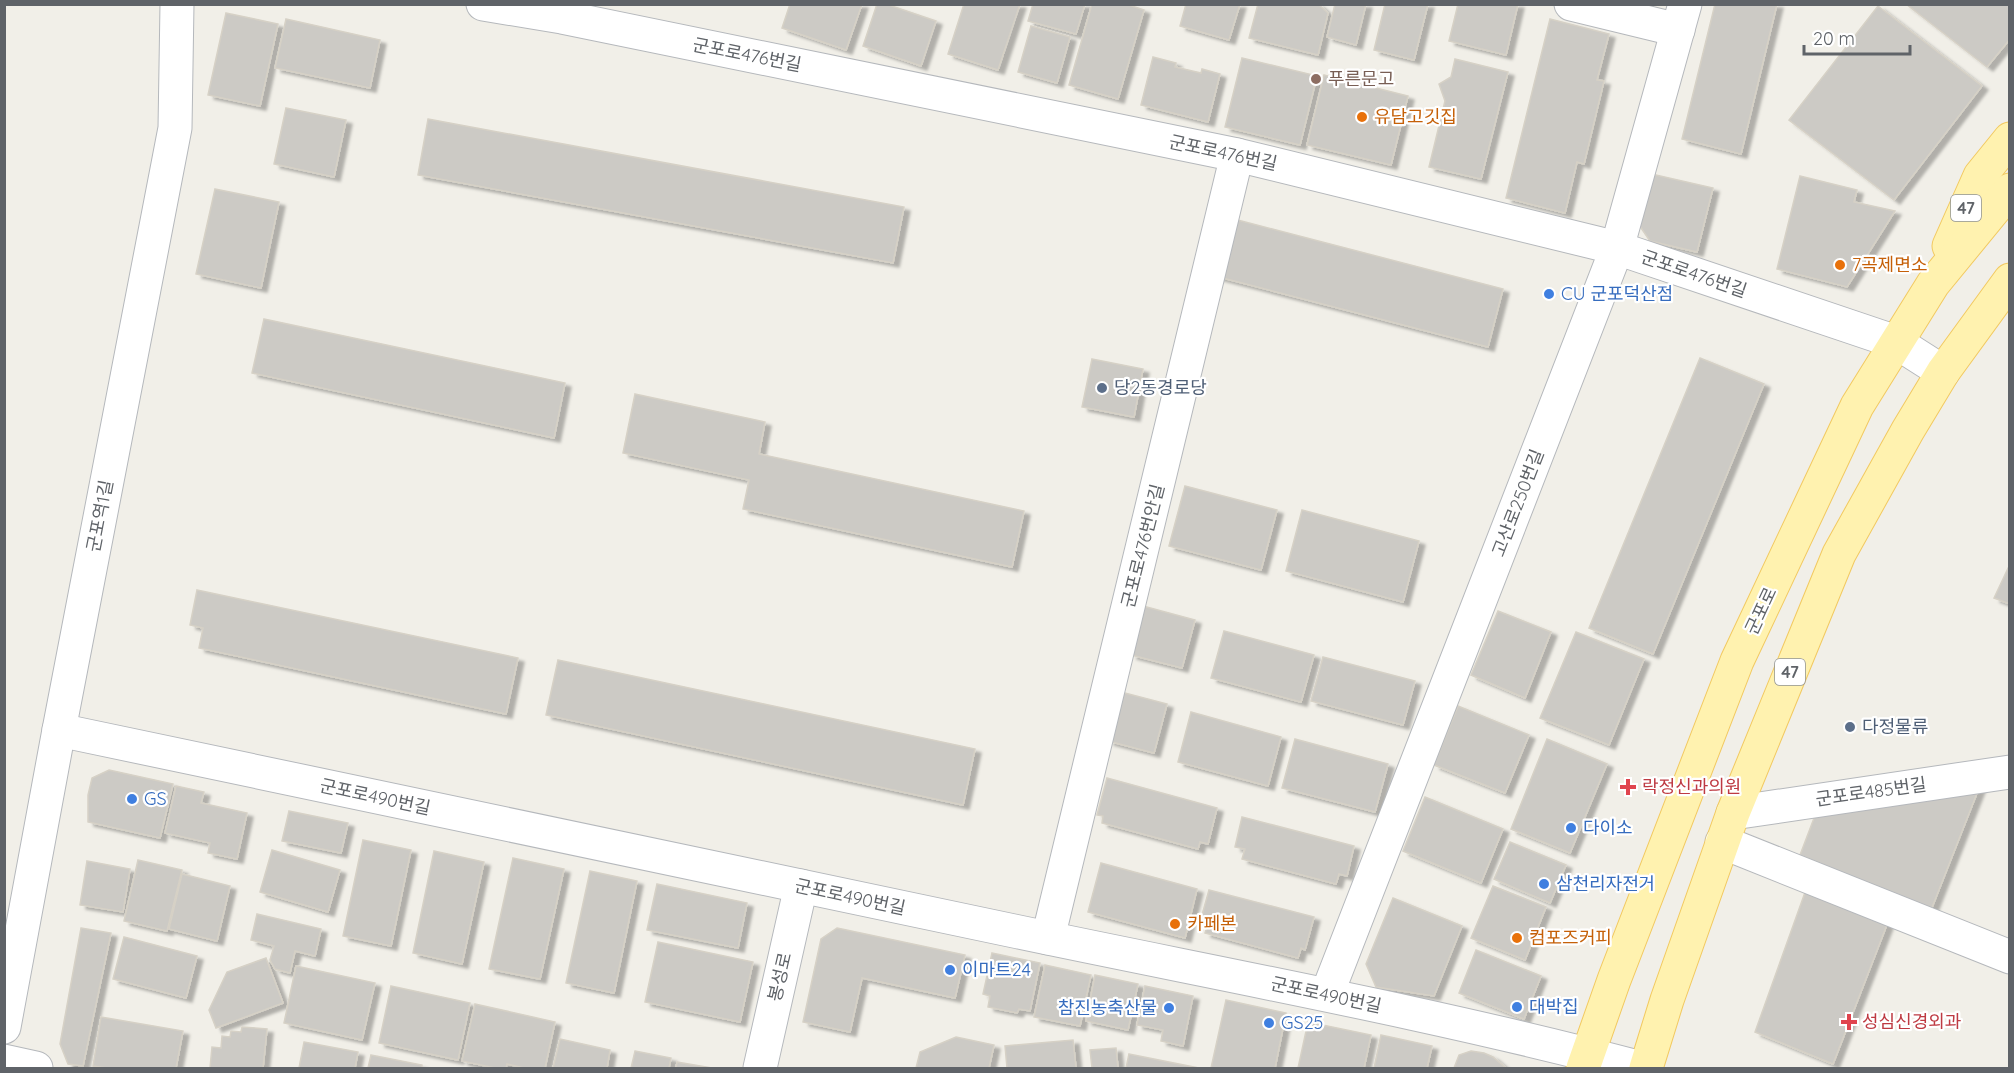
<svg xmlns="http://www.w3.org/2000/svg" width="2014" height="1073" font-family="Quicksand,'Noto Sans KR',sans-serif">
	<style>
		.building { fill: #cccac5; stroke: #d6d1c6; stroke-width: 1.5; filter: url(#shadow) }
		.lines { fill: none; stroke-linecap: round; stroke-linejoin: round }
		.minor-casing { stroke: #b5b8bc; stroke-width: 35 }
		.tertiary-casing { stroke: #b5b8bc; stroke-width: 35 }
		.primary-casing { stroke: #f2c960; stroke-width: 35 }
		.minor { stroke: #fff; stroke-width: 33 }
		.tertiary { stroke: #fff; stroke-width: 33 }
		.primary { stroke: #fff2af; stroke-width: 33 }
		.education-dot { fill: #8d6e63; stroke: #fff; stroke-width: 2 }
		.food-dot { fill: #e8710a; stroke: #fff; stroke-width: 2 }
		.shop-dot { fill: #3f7fe0; stroke: #fff; stroke-width: 2 }
		.service-dot { fill: #5c6f8a; stroke: #fff; stroke-width: 2 }
		.health-dot { fill: #e0444e; stroke: #fff; stroke-width: 2 }
		.labels { text-anchor: middle; stroke-width: 4.5; stroke-linejoin: round; paint-order: stroke }
		.shield { fill: #fff; stroke: #8f9295; stroke-width: 1.5 }
		.shield-label { font-size: 16px; font-weight: bold; fill: #5f6368 }
		.street-label { font-size: 18px; fill: #5f6368; stroke: #fff }
		.education-label { font-size: 18px; fill: #785e54; stroke: #fff; text-anchor: start }
		.food-label { font-size: 18px; fill: #c56008; stroke: #fff; text-anchor: start }
		.shop-label { font-size: 18px; fill: #366cbe; stroke: #fff; text-anchor: start }
		.service-label { font-size: 18px; fill: #4e5e75; stroke: #fff; text-anchor: start }
		.health-label { font-size: 18px; fill: #be3a42; stroke: #fff; text-anchor: start }
	</style>
	<defs>
		<filter id="shadow"><feDropShadow dx="6" dy="4" stdDeviation="1.5" flood-color="#0004"/></filter>
	</defs>
	<rect width="100%" height="100%" fill="#f1efe8"/>
	<g class="building">
		<polygon points="790,4 862,4 846,50 782,28"/>
		<polygon points="877,4 886,4 936,21 921,66 863,46"/>
		<polygon points="964,4 1020,4 998,70 948,54"/>
		<polygon points="1033,4 1085,4 1076,34 1028,21"/>
		<polygon points="1092,4 1126,4 1144,10 1118,99 1069,85"/>
		<polygon points="1186,4 1240,4 1229,40 1180,26"/>
		<polygon points="1258,4 1318,4 1328,13 1318,55 1249,38"/>
		<polygon points="1335,4 1366,4 1356,45 1327,37"/>
		<polygon points="1385,4 1428,4 1414,60 1374,50"/>
		<polygon points="1458,4 1518,4 1506,55 1449,41"/>
		<polygon points="1715,4 1777,4 1741,154 1682,139"/>
		<polygon points="1906,4 2010,4 2010,39 1987,67"/>
		<polygon points="1878,6 1982,86 1894,200 1789,120"/>
		<polygon points="226,13 278,24 260,106 208,95"/>
		<polygon points="286,19 380,40 370,88 275,68"/>
		<polygon points="1550,19 1609,34 1597,80 1604,81 1584,164 1577,162 1565,213 1506,198"/>
		<polygon points="1031,26 1070,37 1057,83 1018,72"/>
		<polygon points="1153,57 1176,63 1175,67 1201,73 1202,69 1220,74 1208,122 1141,105"/>
		<polygon points="1242,58 1317,76 1300,145 1225,127"/>
		<polygon points="1455,59 1508,72 1481,179 1429,167 1445,101 1439,84 1451,77"/>
		<polygon points="1324,75 1408,96 1391,165 1307,145"/>
		<polygon points="286,108 346,120 334,177 274,164"/>
		<polygon points="428,119 904,207 893,263 418,175"/>
		<polygon points="1647,173 1713,188 1697,252 1650,241 1635,219"/>
		<polygon points="1800,176 1857,190 1854,202 1895,211 1847,287 1777,269"/>
		<polygon points="215,189 279,202 261,288 196,274"/>
		<polygon points="1230,218 1503,289 1488,347 1215,276"/>
		<polygon points="264,319 565,383 554,438 252,373"/>
		<polygon points="1700,358 1764,384 1653,654 1589,628"/>
		<polygon points="1092,359 1143,369 1134,417 1082,407"/>
		<polygon points="635,394 765,422 759,454 1024,511 1012,567 743,509 749,480 623,453"/>
		<polygon points="1185,486 1277,510 1261,570 1169,546"/>
		<polygon points="1302,510 1419,541 1403,602 1286,571"/>
		<polygon points="2010,564 2010,604 1994,598"/>
		<polygon points="197,590 518,658 506,714 199,648 203,628 190,625"/>
		<polygon points="1143,606 1195,620 1182,668 1131,655"/>
		<polygon points="1498,611 1551,632 1525,698 1471,675"/>
		<polygon points="1224,631 1314,655 1301,702 1211,678"/>
		<polygon points="1576,632 1644,659 1609,745 1540,718"/>
		<polygon points="1323,657 1415,681 1403,725 1311,701"/>
		<polygon points="558,660 975,749 963,805 546,715"/>
		<polygon points="1121,692 1167,704 1154,753 1108,741"/>
		<polygon points="1458,706 1529,735 1505,793 1434,765"/>
		<polygon points="1191,712 1281,737 1268,786 1178,762"/>
		<polygon points="1295,739 1388,764 1375,812 1282,788"/>
		<polygon points="1547,739 1607,764 1570,853 1511,829"/>
		<polygon points="109,770 173,784 160,838 88,822 88,795 92,778"/>
		<polygon points="1107,778 1217,808 1208,844 1200,842 1198,849 1102,823 1103,816 1097,815"/>
		<polygon points="1981,783 1931,910 1800,855 1819,805"/>
		<polygon points="176,786 204,792 201,803 247,813 237,859 208,853 210,843 165,833"/>
		<polygon points="1425,797 1503,829 1481,883 1403,851"/>
		<polygon points="289,811 348,823 341,853 282,841"/>
		<polygon points="1242,817 1354,846 1347,876 1339,874 1336,884 1242,859 1245,849 1235,847"/>
		<polygon points="363,840 411,850 391,946 343,936"/>
		<polygon points="1510,842 1566,865 1550,903 1494,879"/>
		<polygon points="272,850 340,870 328,912 260,892"/>
		<polygon points="434,851 484,862 462,964 413,953"/>
		<polygon points="513,858 564,869 540,979 489,969"/>
		<polygon points="138,860 182,870 167,931 124,921"/>
		<polygon points="87,861 130,869 123,912 80,905"/>
		<polygon points="1101,863 1197,889 1185,938 1088,912"/>
		<polygon points="590,871 637,881 614,993 566,983"/>
		<polygon points="182,874 230,886 217,941 169,929"/>
		<polygon points="657,884 747,903 738,948 647,930"/>
		<polygon points="1808,884 1888,922 1833,1064 1755,1032"/>
		<polygon points="1493,886 1546,907 1525,960 1471,938"/>
		<polygon points="1209,890 1314,917 1305,950 1301,948 1298,958 1205,933 1208,924 1200,922"/>
		<polygon points="1393,898 1462,926 1434,996 1376,987 1366,964"/>
		<polygon points="257,914 321,929 315,956 295,951 290,973 275,969 270,960 274,946 251,940"/>
		<polygon points="81,928 111,933 83,1066 68,1064 60,1044"/>
		<polygon points="837,928 965,955 955,998 862,978 850,1032 803,1022 821,939"/>
		<polygon points="124,937 197,956 186,998 113,979"/>
		<polygon points="658,942 753,962 740,1022 645,1002"/>
		<polygon points="1476,950 1541,976 1524,1019 1459,993"/>
		<polygon points="992,953 1040,963 1030,1011 1019,1009 1017,1013 988,1007 990,996 983,994"/>
		<polygon points="266,958 283,1003 216,1028 209,1010 227,972"/>
		<polygon points="1045,965 1091,975 1080,1026 1034,1017"/>
		<polygon points="296,966 375,983 362,1040 284,1023"/>
		<polygon points="1095,975 1138,984 1128,1030 1086,1021"/>
		<polygon points="391,986 470,1003 458,1060 379,1043"/>
		<polygon points="1145,986 1193,996 1183,1046 1161,1041 1163,1030 1137,1025"/>
		<polygon points="1226,1000 1286,1013 1275,1068 1211,1068"/>
		<polygon points="475,1004 555,1022 545,1068 524,1068 507,1064 506,1068 495,1068 462,1061"/>
		<polygon points="101,1017 183,1031 176,1068 107,1068 93,1066"/>
		<polygon points="1308,1022 1371,1035 1364,1068 1298,1068"/>
		<polygon points="242,1027 267,1029 263,1068 210,1068 212,1047 221,1048 222,1036 230,1037 231,1031 241,1032"/>
		<polygon points="1381,1035 1432,1046 1427,1068 1374,1068"/>
		<polygon points="956,1037 994,1045 989,1068 916,1068 920,1052"/>
		<polygon points="560,1039 610,1050 607,1068 553,1068"/>
		<polygon points="1073,1040 1076,1068 1007,1068 1005,1046"/>
		<polygon points="304,1042 358,1052 355,1068 299,1068"/>
		<polygon points="1116,1048 1118,1068 1092,1068 1090,1050"/>
		<polygon points="635,1051 671,1058 669,1068 631,1068"/>
		<polygon points="1471,1051 1484,1053 1493,1057 1506,1068 1454,1068 1459,1055"/>
		<polygon points="1129,1054 1199,1068 1126,1068"/>
		<polygon points="371,1055 422,1065 422,1068 368,1068"/>
		<polygon points="677,1062 712,1068 676,1068"/>
	</g>
	<g class="lines">
		<g class="minor-casing">
			<g id="minor">
				<polyline points="483,4 562,17 1237,155 1617,248 1896,342 1943,372"/>
				<polyline points="1571,4 1678,30"/>
				<path d="M 59,730 C 377,797 695,864 1014,931 C 1223,975 1434,1013 1641,1068"/>
				<polyline points="1733,813 2010,772"/>
				<polyline points="1722,842 2010,957"/>
				<polyline points="1048,938 1237,155"/>
				<polyline points="1327,994 1617,248 1685,4"/>
				<polyline points="4,1027 59,730 175,128 177,4"/>
				<polyline points="760,1068 801,886"/>
			</g>
		</g>
		<g class="tertiary-casing">
			<polyline id="tertiary" points="4,1061 36,1068"/>
		</g>
		<g class="primary-casing">
			<g id="primary">
				<polyline points="1949,246 1980,176 2010,139"/>
				<polyline points="1583,1068 1614,980 1737,661 1857,406 1933,284 2010,190"/>
				<polyline points="1646,1068 1667,1000 1733,813 1839,554 1908,430 1943,372 2010,280"/>
			</g>
		</g>
		<use href="#minor" class="minor"/>
		<use href="#tertiary" class="tertiary"/>
		<use href="#primary" class="primary"/>
	</g>
	<circle class="education-dot" cx="1316" cy="79" r="6"/>
	<g class="food-dot">
		<circle cx="1362" cy="117" r="6"/>
		<circle cx="1840" cy="265" r="6"/>
		<circle cx="1175" cy="924" r="6"/>
		<circle cx="1517" cy="938" r="6"/>
	</g>
	<g class="shop-dot">
		<circle cx="1549" cy="294" r="6"/>
		<circle cx="132" cy="799" r="6"/>
		<circle cx="1571" cy="828" r="6"/>
		<circle cx="1544" cy="884" r="6"/>
		<circle cx="950" cy="970" r="6"/>
		<circle cx="1517" cy="1007" r="6"/>
		<circle cx="1169" cy="1008" r="6"/>
		<circle cx="1269" cy="1023" r="6"/>
	</g>
	<g class="service-dot">
		<circle cx="1102" cy="388" r="6"/>
		<circle cx="1850" cy="727" r="6"/>
	</g>
	<g class="health-dot">
		<path d="M1625 778h6v6h6v6h-6v6h-6v-6h-6v-6h6z"/>
		<path d="M1846 1013h6v6h6v6h-6v6h-6v-6h-6v-6h6z"/>
	</g>
	<g class="labels">
		<g class="shield">
			<rect x="1951" y="195" width="30" height="26" rx="4.5"/>
			<rect x="1775" y="659" width="30" height="26" rx="4.5"/>
		</g>
		<g class="shield-label">
			<text x="1966" y="214">47</text>
			<text x="1790" y="678">47</text>
		</g>
		<g class="street-label">
			<text transform="translate(747 55) rotate(11)" y="6">군포로476번길</text>
			<text transform="translate(1223 153) rotate(12)" y="6">군포로476번길</text>
			<text transform="translate(1694 274) rotate(19)" y="6">군포로476번길</text>
			<text transform="translate(1518 503) rotate(-69)" y="6">고산로250번길</text>
			<text transform="translate(100 516) rotate(-79)" y="6">군포역1길</text>
			<text transform="translate(1143 546) rotate(-76)" y="6">군포로476번안길</text>
			<text transform="translate(1761 611) rotate(-65)" y="6">군포로</text>
			<text transform="translate(1871 792) rotate(-8)" y="6">군포로485번길</text>
			<text transform="translate(375 797) rotate(12)" y="6">군포로490번길</text>
			<text transform="translate(850 897) rotate(12)" y="6">군포로490번길</text>
			<text transform="translate(780 977) rotate(-77)" y="6">봉성로</text>
			<text transform="translate(1326 995) rotate(12)" y="6">군포로490번길</text>
		</g>
		<g class="education-label">
			<text x="1328" y="85">푸른문고</text>
		</g>
		<g class="food-label">
			<text x="1374" y="123">유담고깃집</text>
			<text x="1852" y="271">7곡제면소</text>
			<text x="1187" y="930">카페본</text>
			<text x="1529" y="944">컴포즈커피</text>
		</g>
		<g class="shop-label">
			<text x="1561" y="300">CU 군포덕산점</text>
			<text x="144" y="805">GS</text>
			<text x="1583" y="834">다이소</text>
			<text x="1556" y="890">삼천리자전거</text>
			<text x="962" y="976">이마트24</text>
			<text x="1529" y="1013">대박집</text>
			<text x="1157" y="1014" text-anchor="end">참진농축산물</text>
			<text x="1281" y="1029">GS25</text>
		</g>
		<g class="service-label">
			<text x="1114" y="394">당2동경로당</text>
			<text x="1862" y="733">다정물류</text>
		</g>
		<g class="health-label">
			<text x="1642" y="793">락정신과의원</text>
			<text x="1862" y="1028">성심신경외과</text>
		</g>
	</g>
	<rect width="2014" height="1073" fill="none" stroke="#5f6368" stroke-width="12"/>
	<path d="M1804 45v9h106v-9" fill="none" stroke="#5f6368" stroke-width="3"/>
	<text x="1813" y="45" font-size="18" fill="#5f6368" stroke="#ffffff" stroke-width="4.5" paint-order="stroke">20 m</text>
</svg>
